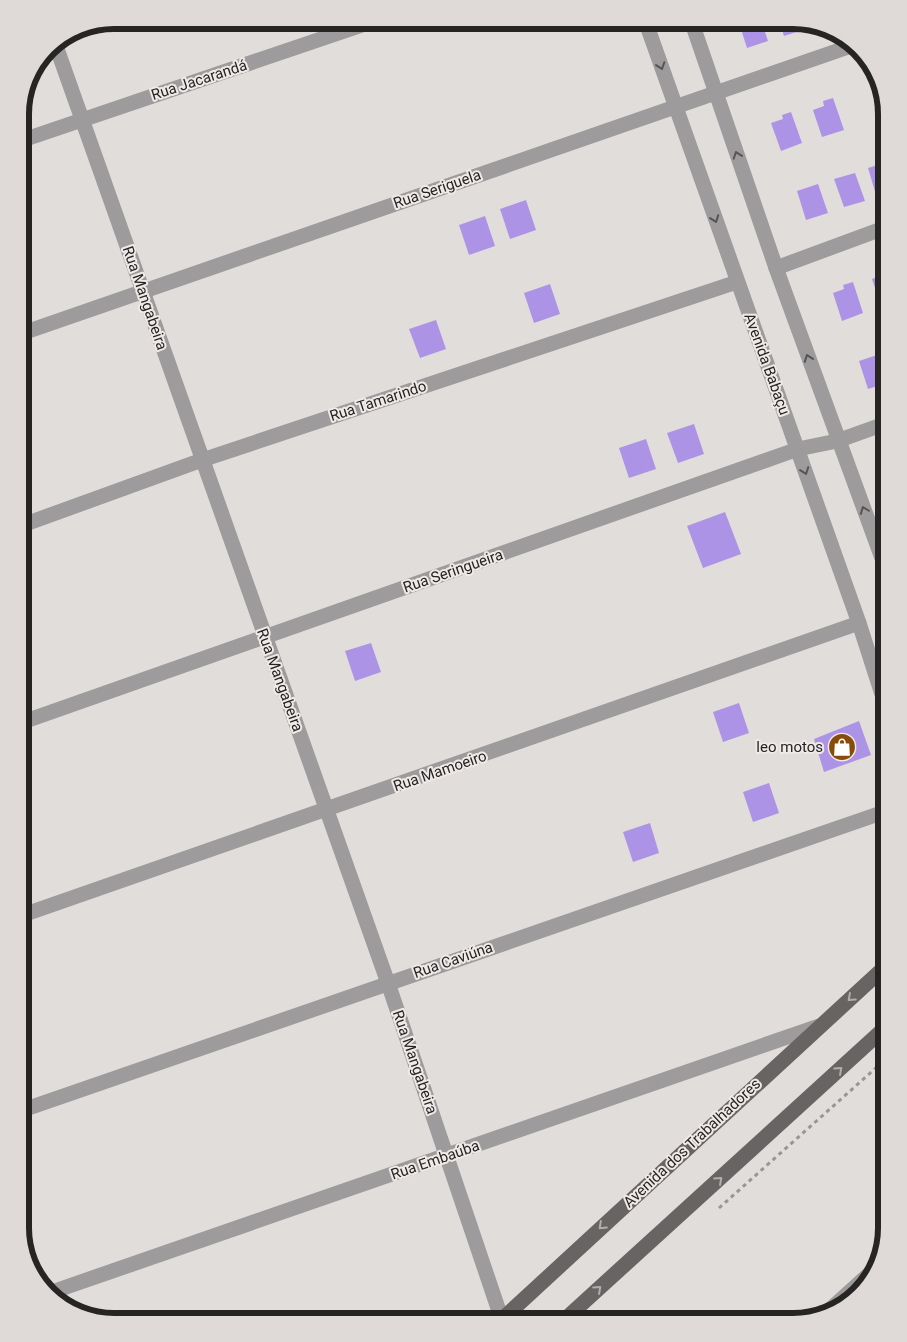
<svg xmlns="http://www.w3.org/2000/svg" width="907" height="1342" font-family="Roboto,sans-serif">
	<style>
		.building { fill: #ad93e5 }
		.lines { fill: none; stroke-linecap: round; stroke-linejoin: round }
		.path { stroke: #989593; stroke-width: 3; stroke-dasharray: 4 4; stroke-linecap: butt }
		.minor { stroke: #9d9b9b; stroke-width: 15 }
		.major { stroke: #686463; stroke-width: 15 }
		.oneway { stroke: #565454 }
		.oneway2 { stroke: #b2aeac }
		.labels { text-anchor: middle; stroke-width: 4; stroke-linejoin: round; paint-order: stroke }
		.street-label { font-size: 15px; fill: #262524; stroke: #efeae8 }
		.poi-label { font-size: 15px; fill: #262524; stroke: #efeae8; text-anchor: end }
		.rim { fill: none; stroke: #262524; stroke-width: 6 }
	</style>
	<rect width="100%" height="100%" fill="#e1dddb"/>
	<g class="building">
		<polygon points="738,20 761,20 768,41 747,48"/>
		<polygon points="779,20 803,22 806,29 784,36"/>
		<polygon points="833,98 844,130 822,137 813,110 824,106 823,101"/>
		<polygon points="791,112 802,143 781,151 771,123 783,119 782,115"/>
		<polygon points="887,162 887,191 876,195 868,168"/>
		<polygon points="855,173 865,201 844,207 834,179"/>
		<polygon points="818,184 828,213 806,220 797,191"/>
		<polygon points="526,200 536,230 510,239 500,209"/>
		<polygon points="485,216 495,246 469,255 459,225"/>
		<polygon points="887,269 887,304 881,306 872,279 883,275 882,271"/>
		<polygon points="853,282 863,313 842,321 833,293 844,289 843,285"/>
		<polygon points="550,284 560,314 534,323 524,293"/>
		<polygon points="436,320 446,349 420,358 409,329"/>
		<polygon points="880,354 887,375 887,383 868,389 859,361"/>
		<polygon points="694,424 704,454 678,463 667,433"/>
		<polygon points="646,439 656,469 629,478 619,448"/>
		<polygon points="725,512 741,554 703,568 687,526"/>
		<polygon points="371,643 381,672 355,681 345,651"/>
		<polygon points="739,703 749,733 723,742 713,712"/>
		<polygon points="859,721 871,755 824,772 814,739"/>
		<polygon points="769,783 779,813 753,822 743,792"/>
		<polygon points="650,823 659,853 633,862 623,832"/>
	</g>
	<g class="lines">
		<polyline class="path" points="719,1208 887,1058"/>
		<g class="minor">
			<polyline points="645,20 859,623 887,710"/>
			<polyline points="691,20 776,268 887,572"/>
			<polyline points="55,43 388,983 502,1320"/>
			<polyline points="20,141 377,20"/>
			<polyline points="776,268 887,227"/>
			<polyline points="20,334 854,45"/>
			<polyline points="20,526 202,460 737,282"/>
			<polyline points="20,723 798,449 837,441 887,423"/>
			<polyline points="20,916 859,623"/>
			<polyline points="20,1111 887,811"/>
			<polyline points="49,1293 819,1026"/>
			<polyline points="826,1313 877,1267"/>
		</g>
		<g class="major">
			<polyline points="499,1322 887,965"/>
			<polyline points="562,1322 887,1026"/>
		</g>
	</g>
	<defs><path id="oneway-chevron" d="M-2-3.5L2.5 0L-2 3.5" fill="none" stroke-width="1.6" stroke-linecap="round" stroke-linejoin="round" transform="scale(1.25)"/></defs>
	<g class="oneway">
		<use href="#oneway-chevron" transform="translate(661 66) rotate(71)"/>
		<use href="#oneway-chevron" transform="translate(737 155) rotate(-109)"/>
		<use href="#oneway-chevron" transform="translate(715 219) rotate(70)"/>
		<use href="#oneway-chevron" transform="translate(808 358) rotate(-110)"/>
		<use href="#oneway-chevron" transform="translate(805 471) rotate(70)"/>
		<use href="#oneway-chevron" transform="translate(864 510) rotate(-111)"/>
	</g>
	<g class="oneway2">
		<use href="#oneway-chevron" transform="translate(851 998) rotate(138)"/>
		<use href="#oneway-chevron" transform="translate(839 1070) rotate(-42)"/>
		<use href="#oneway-chevron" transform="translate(719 1180) rotate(-42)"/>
		<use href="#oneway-chevron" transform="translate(602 1226) rotate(137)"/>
		<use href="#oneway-chevron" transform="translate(598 1289) rotate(-42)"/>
	</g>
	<defs>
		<g id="shop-disc" transform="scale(1.4375)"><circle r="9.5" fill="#884b0b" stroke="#efeae8"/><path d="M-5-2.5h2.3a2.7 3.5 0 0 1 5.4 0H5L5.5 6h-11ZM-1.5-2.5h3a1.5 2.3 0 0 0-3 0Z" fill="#fff"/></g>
	</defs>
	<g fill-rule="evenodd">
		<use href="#shop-disc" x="842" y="747"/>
	</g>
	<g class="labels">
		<g class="street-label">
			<text transform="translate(199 80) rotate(-18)" y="5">Rua Jacarandá</text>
			<text transform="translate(437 189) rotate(-19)" y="5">Rua Seriguela</text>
			<text transform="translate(145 298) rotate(71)" y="5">Rua Mangabeira</text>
			<text transform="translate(767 364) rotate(70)" y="5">Avenida Babaçu</text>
			<text transform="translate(378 401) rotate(-18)" y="5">Rua Tamarindo</text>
			<text transform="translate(453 571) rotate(-19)" y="5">Rua Seringueira</text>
			<text transform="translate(280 680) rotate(70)" y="5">Rua Mangabeira</text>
			<text transform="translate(440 771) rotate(-19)" y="5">Rua Mamoeiro</text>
			<text transform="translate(453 960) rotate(-19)" y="5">Rua Caviúna</text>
			<text transform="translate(415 1062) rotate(71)" y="5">Rua Mangabeira</text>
			<text transform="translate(692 1143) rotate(-43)" y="5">Avenida dos Trabalhadores</text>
			<text transform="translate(435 1160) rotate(-19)" y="5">Rua Embaúba</text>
		</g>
		<g class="poi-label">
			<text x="823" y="752">leo motos</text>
		</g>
	</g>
	<path d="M0 0H907V1342H0ZM114 29H793A85 85 0 0 1 878 114V1228A85 85 0 0 1 793 1313H114A85 85 0 0 1 29 1228V114A85 85 0 0 1 114 29Z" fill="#dfdad8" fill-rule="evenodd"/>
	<path class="rim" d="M114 29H793A85 85 0 0 1 878 114V1228A85 85 0 0 1 793 1313H114A85 85 0 0 1 29 1228V114A85 85 0 0 1 114 29Z"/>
</svg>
